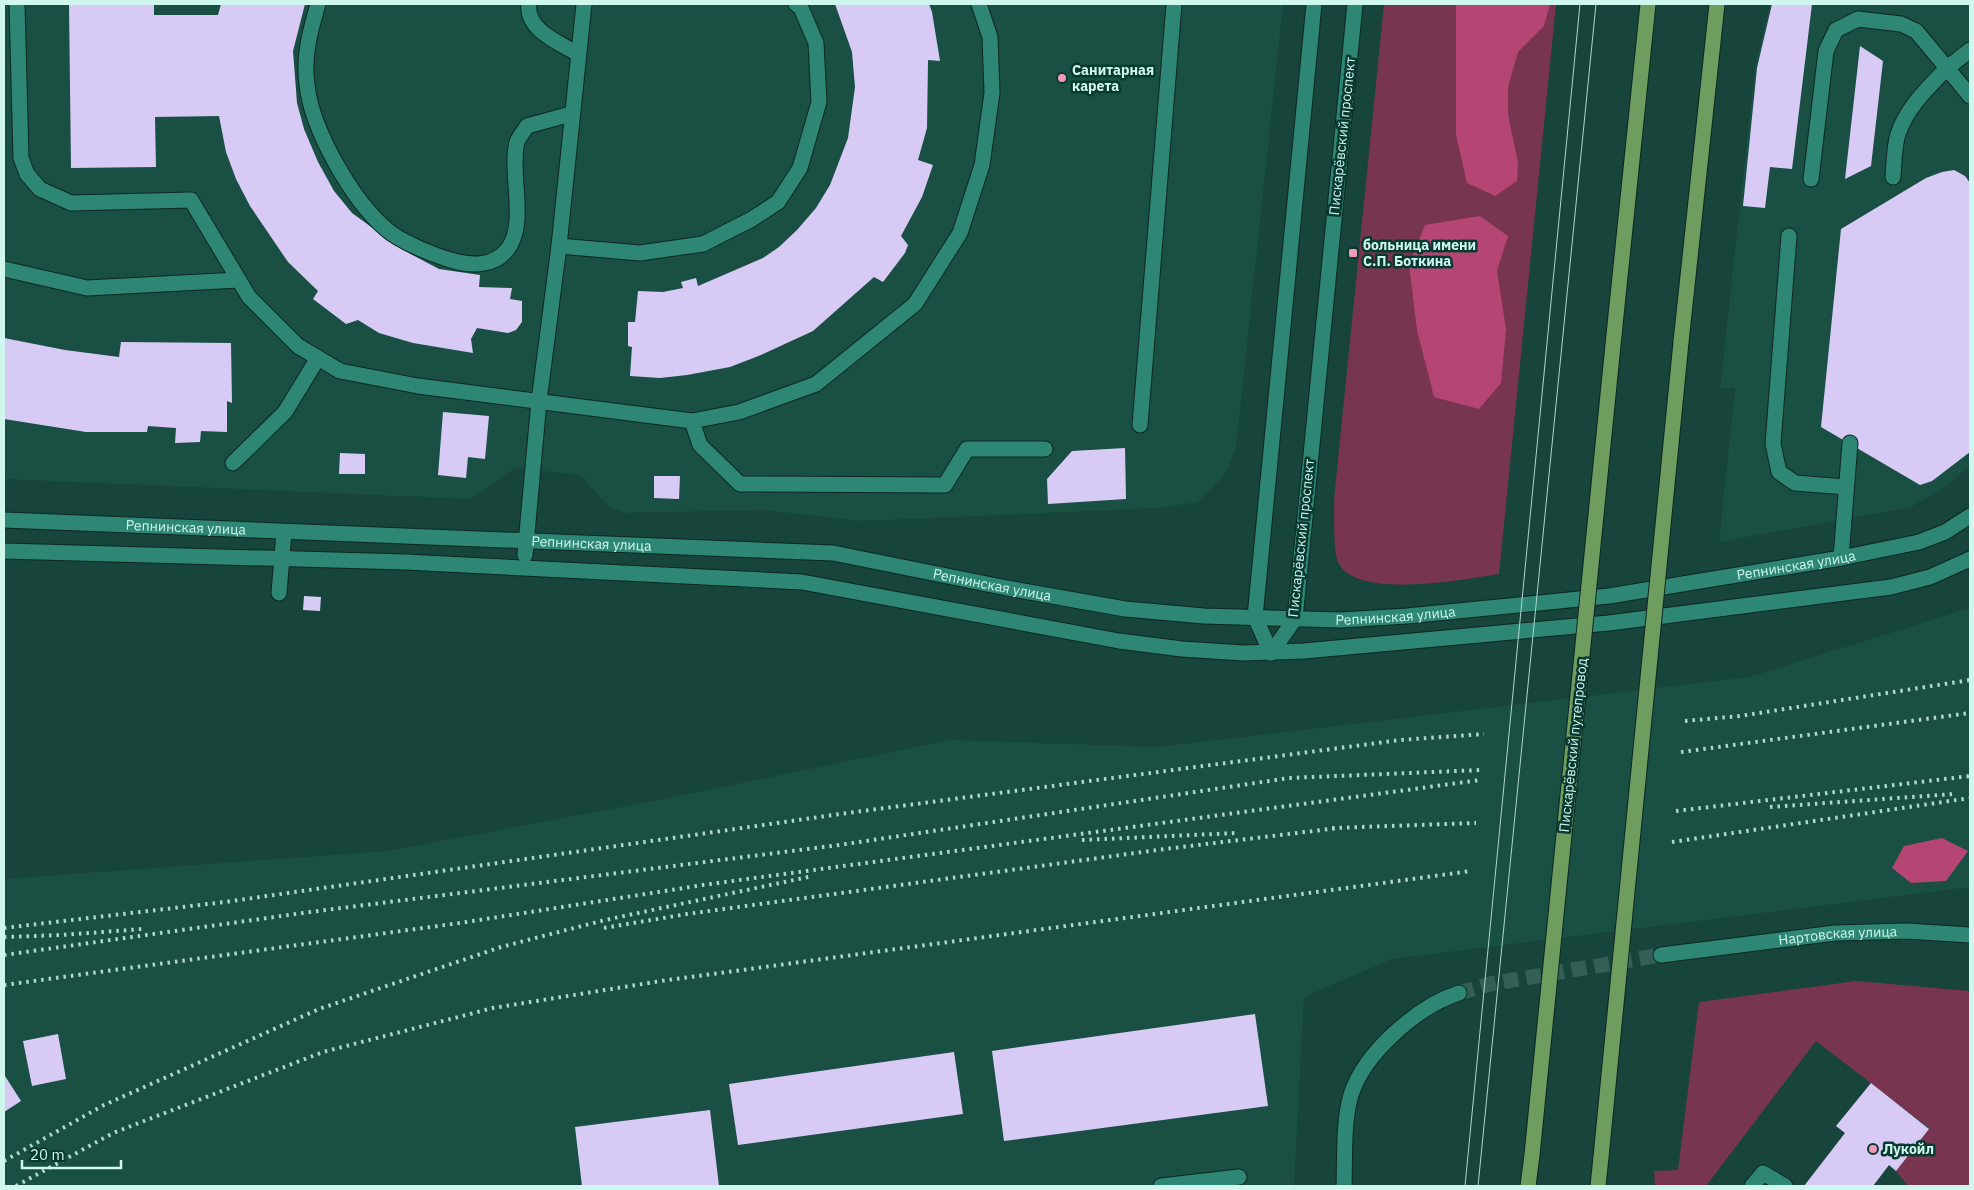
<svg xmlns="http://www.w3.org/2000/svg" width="1974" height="1190" font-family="'IBM Plex Sans',sans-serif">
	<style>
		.built { fill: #1a4f44 }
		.green { fill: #77354f }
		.forest { fill: #b54673 }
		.building { fill: #d7cbf6 }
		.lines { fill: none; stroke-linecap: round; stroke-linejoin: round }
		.minor-tunnel { stroke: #335f56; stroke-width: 15; stroke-dasharray: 15 8; stroke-linecap: butt }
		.minor-casing { stroke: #0d2822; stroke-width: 17 }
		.major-casing { stroke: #0d2822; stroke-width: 17 }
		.minor { stroke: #2e8675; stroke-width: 15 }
		.major { stroke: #6f9c5f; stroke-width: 15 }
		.tram { stroke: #aed7cd; stroke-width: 1 }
		.rail { stroke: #aed7cd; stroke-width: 4; stroke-dasharray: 2.5 5; stroke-linecap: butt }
		.major-bridge-casing { stroke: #0d2822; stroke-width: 17; stroke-linecap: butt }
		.major-bridge { stroke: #6f9c5f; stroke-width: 15 }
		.poi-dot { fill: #f09ab7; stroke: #093a31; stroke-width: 2 }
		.labels { text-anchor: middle; stroke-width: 5; stroke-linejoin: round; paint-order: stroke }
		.poi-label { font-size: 14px; font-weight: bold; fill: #cff7ed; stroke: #093a31; text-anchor: start }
		.street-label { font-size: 14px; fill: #cff7ed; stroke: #093a31 }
	</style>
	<rect width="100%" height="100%" fill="#17443b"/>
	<g class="built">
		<polygon points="4,4 1283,4 1236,448 1228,468 1214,487 1197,502 1159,508 863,521 764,510 626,513 612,508 601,499 581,475 515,468 471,499 4,479"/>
		<polygon points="1770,4 1970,4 1970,467 1941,489 1911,507 1719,542 1735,388 1720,388 1755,68"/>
		<polygon points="1970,608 1970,887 1392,959 1304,997 1294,1186 4,1186 4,879 387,851 664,799 950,740 1158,747 1749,677"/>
	</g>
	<g class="green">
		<path d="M 1384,4 L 1556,4 L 1499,574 C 1466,579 1359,600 1339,564 C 1332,550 1335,515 1334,499 Z"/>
		<polygon points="1856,981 1970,991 1970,1186 1908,1186 1896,1171 1929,1128 1816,1041 1706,1186 1655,1186 1654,1171 1678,1170 1699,1002"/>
	</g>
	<g class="forest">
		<polygon points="1456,4 1550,4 1544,26 1518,52 1508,87 1508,114 1518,163 1517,181 1495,196 1467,183 1456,135"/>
		<polygon points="1480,216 1508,236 1497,271 1506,329 1501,383 1479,409 1434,397 1417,330 1409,264 1425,225"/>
		<polygon points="1942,838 1968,851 1946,881 1911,883 1892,868 1904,846"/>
	</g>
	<g class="building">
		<polygon points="69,4 154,4 154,15 218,15 221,4 305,4 293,51 297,103 304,129 318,162 334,191 352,213 403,250 439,269 480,275 479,287 512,288 510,299 522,301 522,322 516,330 508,333 477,328 471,339 473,353 413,343 379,333 358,320 346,324 313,299 318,291 288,262 250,206 236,179 226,152 219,116 155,117 156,167 71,168"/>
		<polygon points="835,4 929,4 932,12 940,61 928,60 927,128 918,160 933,165 922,197 901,236 908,245 905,253 883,282 874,277 813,331 761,355 730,367 687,375 660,378 630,376 632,347 628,346 628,322 635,322 638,291 663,292 683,288 681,282 696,278 698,286 763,258 779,247 797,230 816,208 830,185 848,138 855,87 852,52"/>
		<polygon points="1772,4 1812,4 1792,169 1770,167 1765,208 1743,206 1757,68"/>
		<polygon points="1860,46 1883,61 1871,166 1845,179"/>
		<polygon points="1954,170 1965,176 1970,183 1970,452 1932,481 1920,485 1821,427 1841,229 1926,178 1942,172"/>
		<polygon points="4,338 65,350 119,357 121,342 231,343 232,403 227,401 227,432 201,431 200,442 175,443 176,428 148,426 147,432 86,432 4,419"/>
		<polygon points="443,412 489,416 485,459 468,457 466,478 438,475"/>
		<polygon points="1125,448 1126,499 1048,504 1047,479 1072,451"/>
		<polygon points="340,453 365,454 365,474 339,474"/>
		<polygon points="654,476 680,476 679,499 654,498"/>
		<polygon points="304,596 321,597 320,611 303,610"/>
		<polygon points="1255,1014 1268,1106 1004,1141 992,1051"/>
		<polygon points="58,1034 66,1079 32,1086 23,1041"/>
		<polygon points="954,1052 963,1114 738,1145 729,1084"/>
		<polygon points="5,1076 21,1101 4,1112 4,1077"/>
		<polygon points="1871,1083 1929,1129 1896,1171 1889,1165 1873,1186 1804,1186 1845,1133 1836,1126"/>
		<polygon points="710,1110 719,1186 582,1186 575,1127"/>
	</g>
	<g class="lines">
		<polyline class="minor-tunnel" points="1459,993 1490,984 1661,955"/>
		<g class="minor-casing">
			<g id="minor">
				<polyline points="17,4 21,158 27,174 40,189 71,203 191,200 249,297 298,346 340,371 418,386 692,421 700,445 740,484 945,485 967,449 1045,449"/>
				<path d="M 318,4 C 310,32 303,56 307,85 C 312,130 352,200 386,229 C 400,242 436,256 454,261 C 472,266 494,266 507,250 C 528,224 509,173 517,142 C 519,137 524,131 527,126 L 571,114"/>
				<path d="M 529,4 C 525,30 560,43 578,54"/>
				<path d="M 1893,177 C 1894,163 1894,147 1898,134 C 1907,107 1928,88 1947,68 L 1970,96"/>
				<polyline points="1811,179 1826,51 1836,30 1858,19 1901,24 1916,31 1947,68 1970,50"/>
				<polyline points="1789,236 1773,444 1779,472 1795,483 1846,487"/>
				<polyline points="559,246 640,253 703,244 752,219 778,202 800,168 819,102 816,43 801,8 796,4"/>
				<polyline points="4,269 87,288 239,280"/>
				<polyline points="692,421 739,412 816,384 915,304 960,233 982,165 992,93 990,37 979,4"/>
				<polyline points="1140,425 1174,4"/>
				<polyline points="233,463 285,412 318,358"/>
				<path id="s1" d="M 4,520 L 833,553 L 1007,588 L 1125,609 L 1204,616 L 1341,620 L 1407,616 L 1609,596 L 1841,558 L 1919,542 L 1945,532 L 1970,516"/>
				<polyline points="4,551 405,562 802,582 1119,641 1182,649 1244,653 1304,651 1609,623 1891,587 1930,577 1970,559"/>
				<polyline points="525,555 539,401 559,246 584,4"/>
				<polyline points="1841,558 1850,443"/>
				<polyline points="279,593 284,532"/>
				<polyline points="1271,653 1295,619 1355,4"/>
				<polyline points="1271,653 1255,617 1314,4"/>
				<path id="s2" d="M 1661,955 L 1835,933 L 1906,931 L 1970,935"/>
				<polyline points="1161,1186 1239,1177"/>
				<path d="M 1344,1186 C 1345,1159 1343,1121 1351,1095 C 1364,1053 1418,1006 1459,993"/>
				<polyline points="1752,1186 1763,1173 1785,1186"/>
			</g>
		</g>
		<g class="major-casing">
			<g id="major">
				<polyline points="1614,335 1648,4"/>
				<polyline points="1681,342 1717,4"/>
				<polyline points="1528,1186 1532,1155"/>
				<polyline points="1598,1186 1601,1157"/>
			</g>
		</g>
		<use href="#minor" class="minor"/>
		<use href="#major" class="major"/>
		<g class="tram">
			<polyline points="1465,1186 1580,4"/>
			<polyline points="1478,1186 1596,4"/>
		</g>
		<g class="rail">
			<polyline points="1685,721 1740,716 1970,680"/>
			<polyline points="1681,752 1970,713"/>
			<polyline points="1770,807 1954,794"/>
			<polyline points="1676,811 1970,776"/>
			<polyline points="1332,828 1476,823"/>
			<polyline points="1082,840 1237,833"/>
			<polyline points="1672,842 1970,798"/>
			<polyline points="4,928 225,902 840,814 1400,740 1484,734"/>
			<polyline points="604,928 687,914 1165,849 1338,828"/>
			<polyline points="4,937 62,935 143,929"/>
			<polyline points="4,955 310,912 839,845 1289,778 1481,770"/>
			<polyline points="4,985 460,923 703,885 1480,780"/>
			<polyline points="4,1161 104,1105 319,1009 501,947 605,920 813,876"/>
			<polyline points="16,1186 113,1133 323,1052 493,1008 661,981 1471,871"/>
		</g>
		<g class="major-bridge-casing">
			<g id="major-bridge">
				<polyline points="1532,1155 1614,335"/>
				<polyline points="1601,1157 1681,342"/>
			</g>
		</g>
		<use href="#major-bridge" class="major-bridge"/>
	</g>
	<g class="poi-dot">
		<circle cx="1062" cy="78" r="5"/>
		<rect x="1348" y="248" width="10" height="10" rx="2.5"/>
		<circle cx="1873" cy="1149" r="5"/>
	</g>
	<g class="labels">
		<g class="poi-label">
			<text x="1072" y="75">Санитарная<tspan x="1072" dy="16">карета</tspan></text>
			<text x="1363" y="250">больница имени<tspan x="1363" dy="16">С.П. Боткина</tspan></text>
			<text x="1883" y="1154">Лукойл</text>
		</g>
		<g class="street-label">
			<text transform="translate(1342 136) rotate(-84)" y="5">Пискарёвский проспект</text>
			<text dy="5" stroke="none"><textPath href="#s1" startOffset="182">Репнинская улица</textPath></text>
			<text transform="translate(1301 538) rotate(-84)" y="5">Пискарёвский проспект</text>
			<text dy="5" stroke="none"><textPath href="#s1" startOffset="588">Репнинская улица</textPath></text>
			<text dy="5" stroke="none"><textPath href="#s1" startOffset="1802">Репнинская улица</textPath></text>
			<text dy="5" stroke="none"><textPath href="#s1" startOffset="992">Репнинская улица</textPath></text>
			<text dy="5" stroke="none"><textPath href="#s1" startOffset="1398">Репнинская улица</textPath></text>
			<text transform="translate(1573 745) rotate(-84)" y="5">Пискарёвский путепровод</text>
			<text dy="5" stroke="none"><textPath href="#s2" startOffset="178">Нартовская улица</textPath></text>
		</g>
	</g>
	<rect width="1974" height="1190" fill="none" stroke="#cff7ed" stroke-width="10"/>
	<path d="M22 1160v8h99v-8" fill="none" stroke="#cff7ed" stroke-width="2.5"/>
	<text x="30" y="1160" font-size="15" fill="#cff7ed" stroke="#093a31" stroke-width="4" paint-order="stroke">20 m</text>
</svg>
